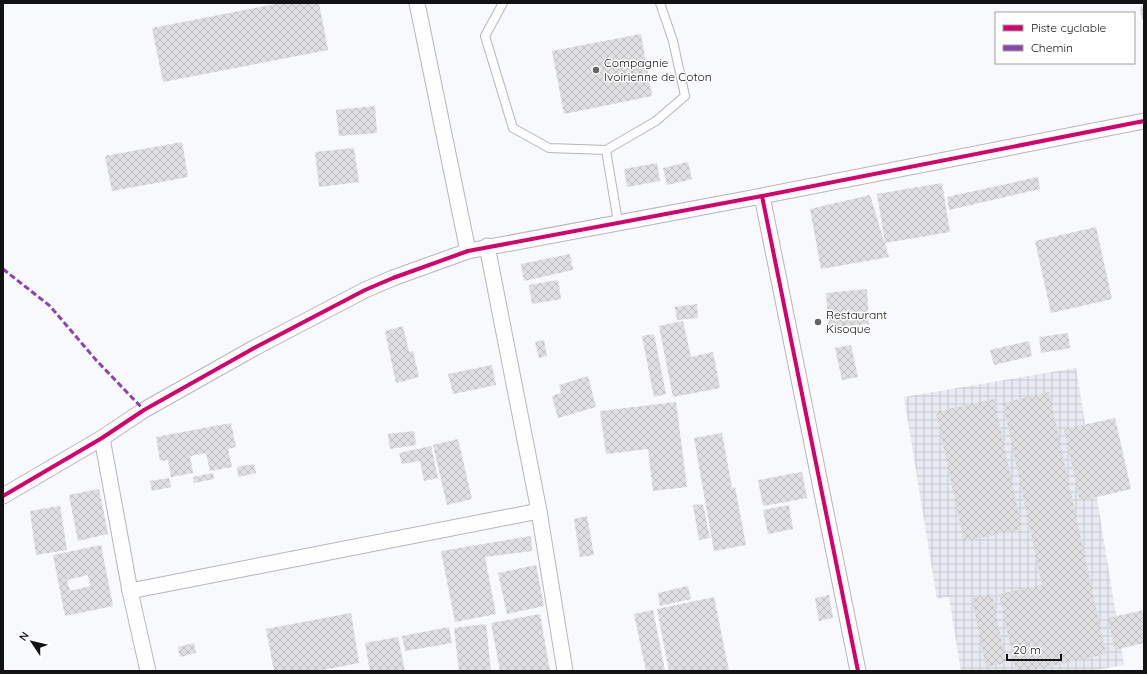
<svg xmlns="http://www.w3.org/2000/svg" width="1147" height="674" font-family="Quicksand,sans-serif">
	<style>
		.industrial { fill: url(#industrial-grid) }
		.building { fill: url(#building-cross-hatch); fill-rule: evenodd }
		.lines { fill: none; stroke-linecap: round; stroke-linejoin: round }
		.service-casing { stroke: #b5b6b9; stroke-width: 10 }
		.minor-casing { stroke: #b5b6b9; stroke-width: 17 }
		.service { stroke: #fefeff; stroke-width: 8 }
		.minor { stroke: #fefeff; stroke-width: 15 }
		.quiet { stroke: #8e44ad; stroke-width: 3; stroke-dasharray: 6 3; stroke-linecap: butt }
		.cycleway-casing { stroke: #fff; stroke-width: 6 }
		.cycleway { stroke: #d6006c; stroke-width: 4 }
		.poi-dot { fill: #626365; stroke: #fff; stroke-width: 1.5 }
		.labels { text-anchor: middle; stroke-width: 3; stroke-linejoin: round; paint-order: stroke }
		.poi-label { font-size: 12px; fill: #121214; stroke: #fff; text-anchor: start }
	</style>
	<defs>
		<pattern id="industrial-grid" width="8" height="8" patternUnits="userSpaceOnUse"><rect width="8" height="8" fill="#e7eaf2"/><path d="M0 4h8M4 0v8" fill="none" stroke="#c5c8cf"/></pattern>
		<pattern id="building-cross-hatch" width="8" height="8" patternUnits="userSpaceOnUse"><rect width="8" height="8" fill="#dfdee0"/><path d="M0 0l8 8M0 8l8-8" fill="none" stroke="#bebdbf"/></pattern>
	</defs>
	<rect width="100%" height="100%" fill="#f8f9fc"/>
	<polygon class="industrial" points="1076,368 1124,665 1090,671 961,671 949,597 937,599 904,397"/>
	<g class="building">
		<polygon points="281,3 319,3 328,50 163,82 152,28"/>
		<polygon points="1144,6 1144,19 1142,20 1140,7"/>
		<polygon points="641,34 652,96 564,114 552,51"/>
		<polygon points="375,106 377,133 339,136 336,110"/>
		<polygon points="182,142 188,177 112,191 105,156"/>
		<polygon points="354,148 359,182 319,187 315,152"/>
		<polygon points="688,162 692,179 667,185 663,168"/>
		<polygon points="657,163 660,181 627,187 624,169"/>
		<polygon points="1038,177 1040,189 949,210 947,197"/>
		<polygon points="942,183 950,232 885,243 877,194"/>
		<polygon points="870,195 889,257 821,269 810,209"/>
		<polygon points="1096,227 1112,299 1051,313 1035,241"/>
		<polygon points="570,254 573,270 524,281 521,264"/>
		<polygon points="558,280 561,299 532,304 529,285"/>
		<polygon points="867,289 869,324 829,327 826,293"/>
		<polygon points="697,304 698,318 677,320 675,307"/>
		<polygon points="683,321 691,357 713,352 720,388 673,397 659,326"/>
		<polygon points="403,326 409,352 413,351 419,377 396,383 385,331"/>
		<polygon points="1068,333 1070,348 1041,353 1039,337"/>
		<polygon points="654,334 666,394 654,397 642,336"/>
		<polygon points="544,340 547,356 539,358 535,342"/>
		<polygon points="1029,341 1032,356 994,365 990,350"/>
		<polygon points="851,345 858,377 842,380 835,348"/>
		<polygon points="492,365 496,385 453,394 448,374"/>
		<polygon points="588,376 596,407 558,418 552,396 561,393 559,385"/>
		<polygon points="1049,392 1106,654 1028,671 1016,671 999,594 1042,585 1003,403"/>
		<polygon points="994,399 1022,529 964,541 936,412"/>
		<polygon points="676,402 687,487 653,491 648,449 606,454 600,411"/>
		<polygon points="1115,418 1131,489 1080,501 1064,429"/>
		<polygon points="231,423 236,447 228,449 232,467 210,471 206,453 190,456 193,473 171,477 168,460 160,461 156,437"/>
		<polygon points="414,431 416,445 390,449 388,434"/>
		<polygon points="722,433 732,488 735,487 746,545 714,551 694,438"/>
		<polygon points="458,439 472,499 447,505 433,445"/>
		<polygon points="431,446 438,478 424,481 420,461 402,464 399,453"/>
		<polygon points="254,464 256,473 238,477 237,467"/>
		<polygon points="802,472 807,498 763,506 758,480"/>
		<polygon points="213,473 214,479 194,483 193,477"/>
		<polygon points="169,478 171,487 152,491 150,481"/>
		<polygon points="99,489 108,534 78,541 69,495"/>
		<polygon points="703,504 710,538 699,540 693,505"/>
		<polygon points="789,505 793,529 768,534 763,510"/>
		<polygon points="60,506 67,550 36,555 30,511"/>
		<polygon points="587,516 594,555 580,557 574,519"/>
		<polygon points="531,536 532,551 485,557 496,614 455,622 441,551"/>
		<path d="M 101,545 L 113,606 L 65,616 L 53,555 ZM 88,575 L 90,586 L 70,591 L 67,580 Z"/>
		<polygon points="536,565 544,606 507,614 498,573"/>
		<polygon points="688,586 691,599 660,606 658,593"/>
		<polygon points="992,594 1006,663 986,667 972,598"/>
		<polygon points="829,595 833,618 819,621 815,598"/>
		<polygon points="714,597 729,671 669,671 657,609"/>
		<polygon points="653,610 665,671 646,671 634,614"/>
		<polygon points="1144,610 1144,643 1115,650 1108,618"/>
		<polygon points="351,613 359,663 318,671 274,671 266,629"/>
		<polygon points="540,614 550,671 500,671 491,623"/>
		<polygon points="486,624 491,671 459,671 454,628"/>
		<polygon points="449,627 452,643 405,651 402,636"/>
		<polygon points="398,637 405,671 370,671 365,643"/>
		<polygon points="194,643 196,653 180,657 178,647"/>
	</g>
	<g class="lines">
		<g class="service-casing">
			<g id="service">
				<polyline points="503,3 485,36 513,128 549,148 606,150"/>
				<polyline points="618,222 606,150 656,121 685,96 673,41 660,3"/>
			</g>
		</g>
		<g class="minor-casing">
			<g id="minor">
				<polyline points="417,3 468,251"/>
				<polyline points="762,196 858,671"/>
				<polyline points="487,246 539,511 565,671"/>
				<polyline points="102,438 130,591 148,671"/>
				<polyline points="3,496 102,438 144,410 256,347 365,290 393,278 468,251 762,196 1144,121"/>
				<polyline points="130,591 539,511"/>
			</g>
		</g>
		<use href="#service" class="service"/>
		<use href="#minor" class="minor"/>
		<polyline class="quiet" points="3,269 50,306 96,360 144,410"/>
		<g class="cycleway-casing">
			<g id="cycleway">
				<polyline points="762,196 858,671"/>
				<polyline points="3,496 102,438 144,410 256,347 365,290 393,278 468,251 762,196 1144,121"/>
			</g>
		</g>
		<use href="#cycleway" class="cycleway"/>
	</g>
	<g class="poi-dot">
		<circle cx="596" cy="70" r="4"/>
		<circle cx="818" cy="322" r="4"/>
	</g>
	<g class="labels">
		<g class="poi-label">
			<text x="604" y="67">Compagnie<tspan x="604" dy="14">Ivoirienne de Coton</tspan></text>
			<text x="826" y="319">Restaurant<tspan x="826" dy="14">Kisoque</tspan></text>
		</g>
	</g>
	<rect width="1147" height="674" fill="none" stroke="#121214" stroke-width="8"/>
	<rect x="995" y="12" width="140" height="52" fill="#ffffff" stroke="#a0a0a1"/>
	<rect x="1003" y="25" width="20" height="6" fill="#d6006c" stroke="#a0a0a1"/>
	<text x="1031" y="32" font-size="12" fill="#121214">Piste cyclable</text>
	<rect x="1003" y="45" width="20" height="6" fill="#8e44ad" stroke="#a0a0a1"/>
	<text x="1031" y="52" font-size="12" fill="#121214">Chemin</text>
	<g transform="translate(32 642) rotate(305)" stroke="#ffffff" stroke-width="3" paint-order="stroke">
	<path d="M0-3L7 15L0 10L-7 15Z" fill="#121214"/>
	<text y="-6" font-size="11" font-weight="bold" text-anchor="middle" fill="#121214">N</text>
	</g>
	<path d="M1007 654v6h54v-6" fill="none" stroke="#121214" stroke-width="2"/>
	<text x="1013" y="654" font-size="12" fill="#121214" stroke="#ffffff" stroke-width="3" paint-order="stroke">20 m</text>
</svg>
